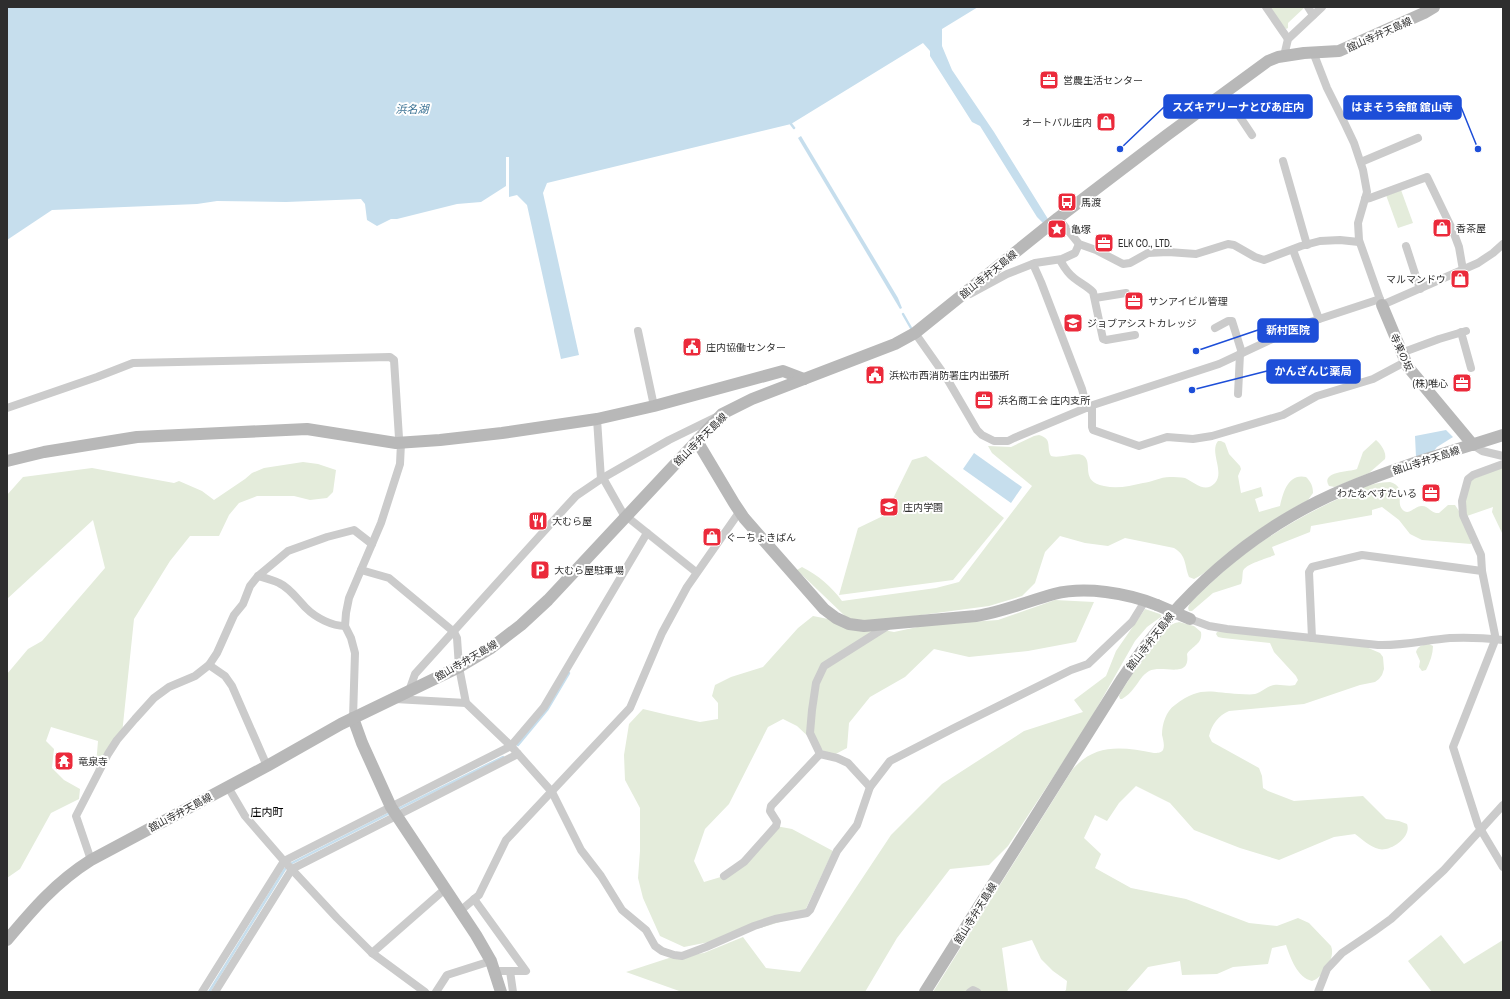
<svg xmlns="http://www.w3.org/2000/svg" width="1510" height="999" font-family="'Archivo Narrow','Noto Sans JP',sans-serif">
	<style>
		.green { fill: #e4ecdb }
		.water { fill: #c6deed }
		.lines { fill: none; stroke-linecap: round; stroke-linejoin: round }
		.stream { stroke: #c6deed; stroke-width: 2.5 }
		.street { stroke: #cbcbcb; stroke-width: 8 }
		.secondary { stroke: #b8b8b8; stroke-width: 12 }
		.secondary-bridge { stroke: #b8b8b8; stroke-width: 12 }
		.labels { text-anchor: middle; stroke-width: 4; stroke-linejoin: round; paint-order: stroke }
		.street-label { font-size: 10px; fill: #2e2e2e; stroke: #fff }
		.poi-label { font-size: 10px; fill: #2e2e2e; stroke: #fff; text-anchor: start }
		.water-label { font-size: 11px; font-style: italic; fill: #397193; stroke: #fff }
		.neighbourhood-label { font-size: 11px; fill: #000; stroke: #fff }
		.leader { fill: none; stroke: #1d4ed8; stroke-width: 1.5 }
		.callout-dot { fill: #1d4ed8; stroke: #fff; stroke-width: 1.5 }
		.callout { fill: #1d4ed8; stroke: #1d4ed8; stroke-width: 1.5 }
		.callout-label { font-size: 11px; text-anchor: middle; font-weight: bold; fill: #fff }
	</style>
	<rect width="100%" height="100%" fill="#fff"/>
	<g class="green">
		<polygon points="1268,7 1305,7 1288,23 1288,28 1286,29"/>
		<polygon points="1401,190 1413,223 1398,228 1386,195"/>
		<path d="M 1039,435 C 1053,439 1046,447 1051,456 C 1060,459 1078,451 1084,456 C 1093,463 1080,482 1104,486 C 1117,489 1130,486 1143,483 C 1152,482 1160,477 1170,477 C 1174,477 1181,477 1185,478 C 1194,482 1205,494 1215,483 C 1225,472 1209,452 1218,441 L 1221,441 L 1225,443 L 1229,454 L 1240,466 L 1241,469 L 1238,476 L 1241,493 L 1261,487 L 1263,496 L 1255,499 L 1259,512 L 1280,506 C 1283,493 1288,473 1306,477 C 1311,482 1313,486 1313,493 L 1308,500 C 1282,514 1258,529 1235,547 C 1222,556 1208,573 1194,579 L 1189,577 C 1184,564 1187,556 1174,548 L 1125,538 L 1108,546 L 1085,543 L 1060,536 L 1045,552 L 1035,583 L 1022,596 L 989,606 L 861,623 L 846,617 L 797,570 L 802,567 C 818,575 832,587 842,601 L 936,588 L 959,582 L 1032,486 L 992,453 L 988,446 L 1011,447 L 1034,436 Z"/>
		<path d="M 1376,440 C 1381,444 1387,453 1385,459 L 1369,473 L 1335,487 L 1329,486 C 1320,471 1350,472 1357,469 L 1363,452 Z"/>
		<polygon points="926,456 1004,518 953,580 839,595 858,528 885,515 912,460"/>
		<polygon points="303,462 318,464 336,470 333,492 327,498 310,500 294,496 257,496 239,503 229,515 219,536 190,536 170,561 134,619 122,734 95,777 98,741 51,727 46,741 54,749 52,768 64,780 80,789 79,799 51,813 20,869 7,878 7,674 28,649 42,641 105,568 93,520 7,599 7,495 23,477 92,468 174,483 179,481 202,491 214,500 245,479 252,473 264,468"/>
		<polygon points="1503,467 1503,535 1492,512 1493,507 1467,516 1464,510 1470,480"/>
		<path d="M 1390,482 C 1409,488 1393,503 1404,511 C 1411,515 1415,505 1422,506 C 1429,506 1431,514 1439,513 L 1448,505 L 1455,505 L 1459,511 L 1472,541 L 1471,544 L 1422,540 L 1410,534 L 1399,520 L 1382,507 L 1372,510 L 1372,515 L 1311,526 L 1310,532 L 1272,547 L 1275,555 C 1268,558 1245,564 1243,571 C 1242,576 1243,579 1241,584 L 1213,593 L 1192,611 L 1189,611 L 1188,608 L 1190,603 C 1201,593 1211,582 1223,572 C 1257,542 1297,518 1338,499 C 1354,491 1371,482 1390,482 Z"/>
		<polygon points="1055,600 1094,602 1076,642 1028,651 969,657 934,649 905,677 870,697 849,723 847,748 830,757 797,726 783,719 768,727 729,804 705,829 694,861 704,882 724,876 776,826 792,829 833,851 803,915 724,939 684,947 660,936 643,898 638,878 640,851 640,808 625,780 624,755 629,724 643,709 668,715 700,722 718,719 718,703 712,696 715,685 731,677 763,667 798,628 813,616 894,632 927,625 998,620"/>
		<polygon points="1145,609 1160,614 1162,616 1147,627 1135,641 1086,727 1008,846 989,865 950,869 897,938 865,992 682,992 626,972 669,958 704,953 743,937 766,968 800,972 891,835 942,784 1024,731 1083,712 1074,700 1106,676 1116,651"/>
		<path d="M 1179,622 L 1194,626 L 1201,632 C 1203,644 1192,646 1187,654 C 1191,680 1163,664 1149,671 C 1142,675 1139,682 1134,688 C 1131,692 1127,696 1122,699 L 1120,699 L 1119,696 L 1121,692 C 1134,672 1150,644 1168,628 C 1171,624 1175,623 1179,622 Z"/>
		<path d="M 1220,631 L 1366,647 L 1380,653 L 1383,657 L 1384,669 L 1382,675 L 1379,679 L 1375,682 L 1360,685 L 1304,704 L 1229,711 C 1218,716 1212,724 1209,736 L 1212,742 L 1259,768 L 1262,776 L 1263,788 L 1268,791 L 1294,801 L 1363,796 L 1386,819 L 1399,821 L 1407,824 C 1412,837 1390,852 1379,849 C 1370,847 1362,839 1355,834 L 1334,837 L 1279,860 L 1240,848 L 1194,830 L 1170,803 L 1136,786 L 1119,803 L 1107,821 L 1095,815 L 1084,838 L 1101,854 L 1095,868 L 1131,888 L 1186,899 L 1249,923 L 1277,926 L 1298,918 L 1309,923 L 1331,946 C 1336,957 1323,978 1312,981 C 1297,977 1291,959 1286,945 L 1272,948 L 1268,964 L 1233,967 L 1217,974 L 1182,975 L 1180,961 L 1148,967 L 1126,992 L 1064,992 L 1066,990 L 1067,981 L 1053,971 L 1041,959 L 1032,940 L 1002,948 L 1008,992 L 933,992 L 1072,770 C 1095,743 1122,747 1154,753 C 1157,753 1161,753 1163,750 C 1165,746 1163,739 1162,735 C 1162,724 1166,711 1175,705 C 1201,685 1211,693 1239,694 C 1244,694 1250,695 1255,694 C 1262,692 1267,686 1274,685 C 1281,684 1288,687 1295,685 L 1298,680 L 1296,676 L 1274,652 L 1270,643 L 1223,638 L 1218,637 L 1216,634 L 1217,632 Z"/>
		<path d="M 1429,644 L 1433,646 C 1433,654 1430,662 1426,670 L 1422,671 L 1419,667 L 1420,661 L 1416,652 C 1418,645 1423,645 1429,644 Z"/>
		<polygon points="1441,935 1464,964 1503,940 1503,992 1432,992 1408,961"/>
	</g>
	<g class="water">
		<polygon points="7,7 978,7 942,29 942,46 952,70 994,132 1048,219 1043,223 1037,217 980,126 972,122 930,56 930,51 923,43 791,124 547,183 543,193 579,355 561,359 527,205 517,195 509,197 509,157 506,157 506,186 481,202 457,204 397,219 391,219 377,226 367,220 365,204 361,199 286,202 217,201 197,204 52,210 7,240"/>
		<polygon points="801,136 898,298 902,308 900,309 798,138"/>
		<polygon points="1446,430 1453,437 1437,447 1433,452 1416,457 1415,436"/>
		<polygon points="974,453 1022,487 1011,503 963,469"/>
	</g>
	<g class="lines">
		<g class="stream">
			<polyline points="791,124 794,128"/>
			<polyline points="903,314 911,328"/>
			<polyline points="518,745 547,710 569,673"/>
			<polyline points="396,810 503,757"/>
			<polyline points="292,863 390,813"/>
			<polyline points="209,992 285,869"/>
		</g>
		<g class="street">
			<polyline points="1266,7 1288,39"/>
			<polyline points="1308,7 1313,15"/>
			<polyline points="1313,52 1327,88 1345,124 1354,143 1363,170 1367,192 1358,223 1359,240 1382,305 1478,263 1493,253 1503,244"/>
			<polyline points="1284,56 1288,39 1322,7"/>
			<polyline points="1224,93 1252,135"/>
			<polyline points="1283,161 1307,245"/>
			<polyline points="1361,162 1418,138"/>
			<polyline points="1365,199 1370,198 1427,177 1453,231 1459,247 1463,270"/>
			<polyline points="1058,218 1079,244 1096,250 1123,264 1130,263 1148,253 1168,252 1196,254 1228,244 1234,245 1255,257 1264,260 1301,246 1320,241 1340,240 1359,242"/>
			<polyline points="1406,246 1420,289"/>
			<polyline points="1293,250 1319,319"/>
			<path d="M 1060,260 C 1064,267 1067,273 1074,278 C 1080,283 1087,286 1093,292 L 1103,339 L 1106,340 L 1135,335"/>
			<polyline points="1033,264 1041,282 1082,389 1087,408"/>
			<polyline points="970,294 1007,274 1035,263 1062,259 1075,253 1079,244"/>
			<polyline points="1095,298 1126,293"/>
			<polyline points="1215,328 1228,321 1232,321 1242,353"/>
			<polyline points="638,331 654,406"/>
			<polyline points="1461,332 1471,368"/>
			<polyline points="915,333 946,377 977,430 982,435 994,441 1008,441 1014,438 1093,405 1219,364 1304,324 1380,299"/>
			<polyline points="1401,353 1439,339 1466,331"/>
			<polyline points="1238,394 1240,354"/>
			<polyline points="1092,406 1092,427 1093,430 1139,446 1167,437 1193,439 1212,436 1283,415 1317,396 1373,379 1405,362"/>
			<polyline points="7,408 97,377 133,363 390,357 394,360 399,438 401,443 400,464 381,523 349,598 346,613 345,626 351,638 355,653 353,718"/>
			<polyline points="1473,445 1482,451 1503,456"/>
			<polyline points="603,478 625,517"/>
			<polyline points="601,479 669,440 716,417"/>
			<polyline points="626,516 696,572"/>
			<polyline points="361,570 389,578 454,632 457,638 459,667 466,703 511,746 552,792 581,850 601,876 622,910 646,930 655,946 662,951 674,955 682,956 706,947 754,926 775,919 807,913 810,910 837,851 857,825 870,787 890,761 954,728 1071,670 1088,664 1132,622 1145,601"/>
			<polyline points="1482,571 1481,555 1463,515 1462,501 1468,479 1473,475 1503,464"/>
			<path d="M 258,576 C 265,578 273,580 279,583 C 290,588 298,600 306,608 C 316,618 332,626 345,626"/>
			<path d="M 1190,619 L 1209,626 L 1227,629 L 1378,645 C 1402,646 1426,640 1450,638 C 1468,637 1485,638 1503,640"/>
			<polyline points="1312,638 1309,572 1312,567 1362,555 1482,571 1495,635 1494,643 1453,747 1478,825 1503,867"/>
			<polyline points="209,665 225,676 232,686 267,766"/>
			<polyline points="409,691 415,674 564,509 576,496 601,479 597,419"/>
			<polyline points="395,699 466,703"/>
			<polyline points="228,787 245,816 284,861 337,918 372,953 425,992"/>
			<polyline points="870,787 848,763 837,758 820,754 810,733 812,710 816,683 824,666 889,625"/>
			<polyline points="91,860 76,816 108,754 117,740 135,719 154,698 169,687 195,676 209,665 217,653 234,615 243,604 250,586 258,576 288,551 327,537 354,530 372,544"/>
			<polyline points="724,876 744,862 776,826 777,822 770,811 771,806 820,754"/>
			<polyline points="474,899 526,971 510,971"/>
			<polyline points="460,911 479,895 506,840 630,708 662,633 687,587 740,511"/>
			<polyline points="372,953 445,889"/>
			<polyline points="494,971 510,971 513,992"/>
			<polyline points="202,992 284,861 511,746 544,707 647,533"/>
			<polyline points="215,992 292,869 518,754"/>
			<polyline points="436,992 447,975 491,961"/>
			<polyline points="970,992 973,990 977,992"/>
			<polyline points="1318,992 1327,969 1342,953 1373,932 1391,919 1444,870 1503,805"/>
		</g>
		<g class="secondary">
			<polyline points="1382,305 1408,367 1473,445"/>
			<path d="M 697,441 L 734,503 L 744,518 L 824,609 L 836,618 L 849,624 L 864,626 L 976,616 C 1003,612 1028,601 1054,594 C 1085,586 1127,593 1157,605"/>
			<polyline points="7,461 44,452 137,437 221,433 307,429 396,443 440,440 502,433 597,419 654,406 783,371 804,379"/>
			<polyline points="353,718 362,743 391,807 476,935 491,961 501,992"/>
			<path d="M 7,940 C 33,909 56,882 91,860 L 267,766 L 341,724 L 459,667 L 491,648 L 521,625 L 548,600 L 722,414 L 752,399 L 895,344 L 915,333 L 1058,218 L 1167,135 L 1268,61 L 1278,57 L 1304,53 L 1339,51 L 1424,13 L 1434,7"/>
			<path d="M 925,992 L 1122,679 C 1177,596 1252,528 1345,489 C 1396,467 1450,452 1503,435"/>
		</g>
		<polyline class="secondary-bridge" points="1157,605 1190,619"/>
	</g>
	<defs>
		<g id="office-square" transform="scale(1)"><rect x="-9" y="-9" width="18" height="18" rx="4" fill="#eb2a3b" stroke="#fff"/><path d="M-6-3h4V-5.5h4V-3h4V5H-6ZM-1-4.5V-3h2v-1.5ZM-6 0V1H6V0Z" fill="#fff"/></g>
		<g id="shop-square" transform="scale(1)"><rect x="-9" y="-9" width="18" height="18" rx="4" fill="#eb2a3b" stroke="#fff"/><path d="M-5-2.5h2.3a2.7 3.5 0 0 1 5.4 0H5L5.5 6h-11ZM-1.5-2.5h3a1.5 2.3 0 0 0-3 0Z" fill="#fff"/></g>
		<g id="bus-square" transform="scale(1)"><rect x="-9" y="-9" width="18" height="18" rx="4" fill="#eb2a3b" stroke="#fff"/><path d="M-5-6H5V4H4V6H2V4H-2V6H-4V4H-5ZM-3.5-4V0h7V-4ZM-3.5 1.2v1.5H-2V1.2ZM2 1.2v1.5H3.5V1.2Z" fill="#fff"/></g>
		<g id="sight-square" transform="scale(1)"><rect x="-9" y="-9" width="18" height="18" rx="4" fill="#eb2a3b" stroke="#fff"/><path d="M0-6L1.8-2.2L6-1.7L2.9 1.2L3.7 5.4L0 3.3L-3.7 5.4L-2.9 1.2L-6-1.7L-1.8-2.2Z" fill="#fff"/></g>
		<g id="university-square" transform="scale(1)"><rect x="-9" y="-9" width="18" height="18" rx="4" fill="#eb2a3b" stroke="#fff"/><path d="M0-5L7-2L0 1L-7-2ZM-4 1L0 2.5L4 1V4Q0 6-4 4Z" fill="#fff"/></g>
		<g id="civic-square" transform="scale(1)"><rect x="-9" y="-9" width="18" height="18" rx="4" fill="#eb2a3b" stroke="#fff"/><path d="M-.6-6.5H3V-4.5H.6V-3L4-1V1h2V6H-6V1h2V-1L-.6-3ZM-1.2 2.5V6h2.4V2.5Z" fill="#fff"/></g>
		<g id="school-square" transform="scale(1)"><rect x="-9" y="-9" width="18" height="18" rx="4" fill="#eb2a3b" stroke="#fff"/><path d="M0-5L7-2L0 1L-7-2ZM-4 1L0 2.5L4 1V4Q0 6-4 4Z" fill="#fff"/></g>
		<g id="restaurant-square" transform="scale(1)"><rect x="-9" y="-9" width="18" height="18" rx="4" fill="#eb2a3b" stroke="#fff"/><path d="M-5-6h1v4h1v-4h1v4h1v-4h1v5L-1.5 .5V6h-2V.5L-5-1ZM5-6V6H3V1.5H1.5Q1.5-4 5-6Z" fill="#fff"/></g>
		<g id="parking-square" transform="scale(1)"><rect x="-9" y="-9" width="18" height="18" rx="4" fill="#eb2a3b" stroke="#fff"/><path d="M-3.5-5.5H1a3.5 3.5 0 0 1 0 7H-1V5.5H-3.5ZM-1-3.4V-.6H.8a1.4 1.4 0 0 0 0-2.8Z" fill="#fff"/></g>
		<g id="temple-square" transform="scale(1)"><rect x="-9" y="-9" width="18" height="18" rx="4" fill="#eb2a3b" stroke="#fff"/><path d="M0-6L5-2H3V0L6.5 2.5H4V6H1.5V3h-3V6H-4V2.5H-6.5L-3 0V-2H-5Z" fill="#fff"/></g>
	</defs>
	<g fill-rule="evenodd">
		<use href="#office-square" x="1049" y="80"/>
		<use href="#shop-square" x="1106" y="122"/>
		<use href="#bus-square" x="1067" y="202"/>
		<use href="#shop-square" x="1442" y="228"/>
		<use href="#sight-square" x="1057" y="229"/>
		<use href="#office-square" x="1104" y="243"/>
		<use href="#shop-square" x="1460" y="279"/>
		<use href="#office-square" x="1134" y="301"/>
		<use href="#university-square" x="1073" y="323"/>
		<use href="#civic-square" x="692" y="347"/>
		<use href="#civic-square" x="875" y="375"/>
		<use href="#office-square" x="1462" y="383"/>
		<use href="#office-square" x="984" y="400"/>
		<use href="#office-square" x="1431" y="493"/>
		<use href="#school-square" x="889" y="507"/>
		<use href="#restaurant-square" x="538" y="521"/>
		<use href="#shop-square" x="712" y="537"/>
		<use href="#parking-square" x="540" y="570"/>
		<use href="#temple-square" x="64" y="761"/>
	</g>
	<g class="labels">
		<g class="street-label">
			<text transform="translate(1379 34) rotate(-24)" y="4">舘山寺弁天島線</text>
			<text transform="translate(988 274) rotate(-39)" y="4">舘山寺弁天島線</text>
			<text transform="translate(1402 352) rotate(65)" y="4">寺東の坂</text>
			<text transform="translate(700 439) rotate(-45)" y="4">舘山寺弁天島線</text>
			<text transform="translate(1426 460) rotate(-18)" y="4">舘山寺弁天島線</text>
			<text transform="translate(1150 641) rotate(-52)" y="4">舘山寺弁天島線</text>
			<text transform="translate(466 660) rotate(-30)" y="4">舘山寺弁天島線</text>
			<text transform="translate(180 812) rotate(-28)" y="4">舘山寺弁天島線</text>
			<text transform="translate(975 913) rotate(-58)" y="4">舘山寺弁天島線</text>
		</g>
		<g class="poi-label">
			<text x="1063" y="84">営農生活センター</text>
			<text x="1092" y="126" text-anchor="end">オートパル庄内</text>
			<text x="1081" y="206">馬渡</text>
			<text x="1456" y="232">香茶屋</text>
			<text x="1071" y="233">亀塚</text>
			<text x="1118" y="247">ELK CO., LTD.</text>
			<text x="1446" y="283" text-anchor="end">マルマンドウ</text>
			<text x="1148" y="305">サンアイビル管理</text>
			<text x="1087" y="327">ジョブアシストカレッジ</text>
			<text x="706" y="351">庄内協働センター</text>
			<text x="889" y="379">浜松市西消防署庄内出張所</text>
			<text x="1448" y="387" text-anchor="end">(株)唯心</text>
			<text x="998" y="404">浜名商工会 庄内支所</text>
			<text x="1417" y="497" text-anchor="end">わたなべすたいる</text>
			<text x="903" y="511">庄内学園</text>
			<text x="552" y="525">大むら屋</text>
			<text x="726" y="541">ぐーちょきぱん</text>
			<text x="554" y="574">大むら屋駐車場</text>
			<text x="78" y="765">竜泉寺</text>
		</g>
		<g class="water-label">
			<text x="412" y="113">浜名湖</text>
		</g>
		<g class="neighbourhood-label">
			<text x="267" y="816">庄内町</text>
		</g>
	</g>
	<path class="leader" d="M1120 149L1164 107M1478 149L1461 107M1196 351L1258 330M1192 390L1267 371"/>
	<g class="callout-dot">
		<circle cx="1120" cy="149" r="4"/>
		<circle cx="1478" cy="149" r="4"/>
		<circle cx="1196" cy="351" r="4"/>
		<circle cx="1192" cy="390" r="4"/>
	</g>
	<g class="callout">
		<rect x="1164" y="95" width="148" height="23" rx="4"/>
		<rect x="1344" y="96" width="117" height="23" rx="4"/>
		<rect x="1258" y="319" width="60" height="23" rx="4"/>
		<rect x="1267" y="360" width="93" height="23" rx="4"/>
	</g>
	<g class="callout-label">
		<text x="1238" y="111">スズキアリーナとぴあ庄内</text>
		<text x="1402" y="111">はまそう会館 舘山寺</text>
		<text x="1288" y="334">新村医院</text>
		<text x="1313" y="375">かんざんじ薬局</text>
	</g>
	<rect width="1510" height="999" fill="none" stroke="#2e2e2e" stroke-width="16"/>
</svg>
